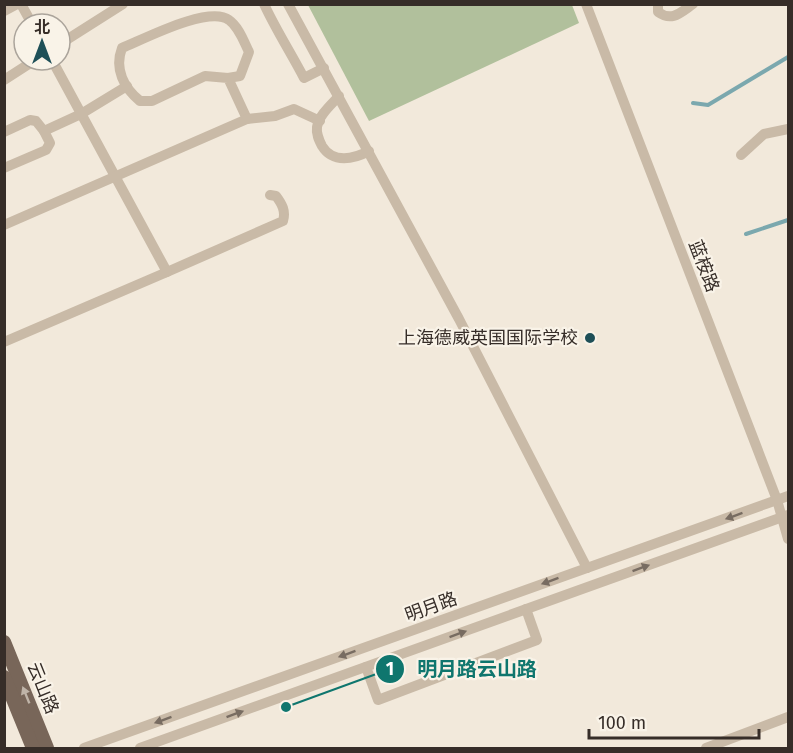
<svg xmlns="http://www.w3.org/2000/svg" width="793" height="753" font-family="'Fira Sans','Noto Sans SC',sans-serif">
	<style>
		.green { fill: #b1c09c }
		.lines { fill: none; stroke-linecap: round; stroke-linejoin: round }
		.stream { stroke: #7ba8ae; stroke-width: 4 }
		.minor { stroke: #c9baa7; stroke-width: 10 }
		.major { stroke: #786659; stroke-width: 14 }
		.oneway { fill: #786c61 }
		.oneway2 { fill: #bfb4a8 }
		.poi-dot { fill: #1e4f57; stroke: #f9f3e8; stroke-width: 2 }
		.labels { text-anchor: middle; stroke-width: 4.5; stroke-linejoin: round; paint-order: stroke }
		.street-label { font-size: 18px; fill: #362d28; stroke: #f9f3e8 }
		.poi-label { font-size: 18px; fill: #362d28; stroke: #f9f3e8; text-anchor: end }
		.leader { fill: none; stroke: #0f766e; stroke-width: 2 }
		.callout-dot { fill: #0f766e; stroke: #f9f3e8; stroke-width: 2 }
		.mark-label { font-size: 18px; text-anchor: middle; font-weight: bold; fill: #fff }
		.callout-label { font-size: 20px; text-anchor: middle; font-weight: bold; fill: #0f766e; stroke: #f9f3e8; stroke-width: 4.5; stroke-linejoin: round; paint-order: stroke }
	</style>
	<rect width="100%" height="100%" fill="#f2e9db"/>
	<polygon class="green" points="308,5 572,5 579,23 369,121"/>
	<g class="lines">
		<g class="stream">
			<polyline points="693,103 708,105 788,57"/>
			<polyline points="746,234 788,220"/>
		</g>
		<g class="minor">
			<polyline points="21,4 32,24"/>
			<path d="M 264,4 C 276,30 291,53 304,78 L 324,68"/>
			<polyline points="288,4 459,319 587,568"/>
			<polyline points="586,4 777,500 788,539"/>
			<path d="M 658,4 L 658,12 C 672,22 680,13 693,4"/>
			<polyline points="4,11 17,4"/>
			<polyline points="60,44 123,4"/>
			<path d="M 52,60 L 167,272 L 283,221 C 286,211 282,204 276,196 L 270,195"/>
			<path d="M 228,78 L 240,76 L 249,52 C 244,42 239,27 229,20 C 209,5 144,39 122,48 C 114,69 124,88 140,101 L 152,101 L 205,76 L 228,78 L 247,119"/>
			<polyline points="4,80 35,60"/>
			<path d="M 339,96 C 331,105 319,115 317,127 C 316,134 319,140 322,146 C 333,164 354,159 369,151"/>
			<polyline points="4,132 30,120 36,121 44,131"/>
			<polyline points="741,155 764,134 788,129"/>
			<polyline points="4,168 46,150 50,143 44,131 81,114 127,86"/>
			<polyline points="4,225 247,119 275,116 294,109 320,121"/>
			<polyline points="4,342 167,272"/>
			<polyline points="366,667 378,700 537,640 526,609"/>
			<polyline points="84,748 788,496"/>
			<polyline points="140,748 788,515"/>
			<polyline points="706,748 788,717"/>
		</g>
		<g class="major">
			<polyline points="4,642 47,748"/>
			<polyline points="4,677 33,748"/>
		</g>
	</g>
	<defs><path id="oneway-solid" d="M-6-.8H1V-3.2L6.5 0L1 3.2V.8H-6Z" transform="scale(1.5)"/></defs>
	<g class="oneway">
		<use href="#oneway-solid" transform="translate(734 516) rotate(160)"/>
		<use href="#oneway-solid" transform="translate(641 568) rotate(-20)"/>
		<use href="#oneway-solid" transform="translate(550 581) rotate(160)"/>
		<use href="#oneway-solid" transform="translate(458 634) rotate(-20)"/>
		<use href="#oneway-solid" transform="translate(347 654) rotate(160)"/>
		<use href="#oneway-solid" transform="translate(235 714) rotate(-20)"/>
		<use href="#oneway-solid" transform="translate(163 720) rotate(160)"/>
	</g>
	<use class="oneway2" href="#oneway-solid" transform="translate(26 695) rotate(-112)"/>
	<circle class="poi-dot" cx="590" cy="338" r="6"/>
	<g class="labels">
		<g class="street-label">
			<text transform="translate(704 266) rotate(69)" y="6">蓝桉路</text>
			<text transform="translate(431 607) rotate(-20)" y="6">明月路</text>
			<text transform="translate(43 688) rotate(68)" y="6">云山路</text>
		</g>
		<g class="poi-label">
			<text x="578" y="344">上海德威英国国际学校</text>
		</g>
	</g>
	<path class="leader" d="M286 707L390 669"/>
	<g class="callout-dot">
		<circle cx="286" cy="707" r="6"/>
		<circle cx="390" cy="669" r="15"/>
	</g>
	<g class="mark-label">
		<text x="390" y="675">1</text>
	</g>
	<g class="callout-label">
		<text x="477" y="676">明月路云山路</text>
	</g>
	<rect width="793" height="753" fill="none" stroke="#362d28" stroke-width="12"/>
	<g transform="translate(42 42)"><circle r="28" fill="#f9f3e8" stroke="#aba49b" stroke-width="1.5"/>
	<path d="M0-4.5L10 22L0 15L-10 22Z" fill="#1e4f57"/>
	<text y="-9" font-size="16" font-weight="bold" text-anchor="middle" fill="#362d28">北</text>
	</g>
	<path d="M589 729v9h170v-9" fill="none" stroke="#362d28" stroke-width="3"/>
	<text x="598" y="729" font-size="18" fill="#362d28" stroke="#f9f3e8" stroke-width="4.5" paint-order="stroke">100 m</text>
</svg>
